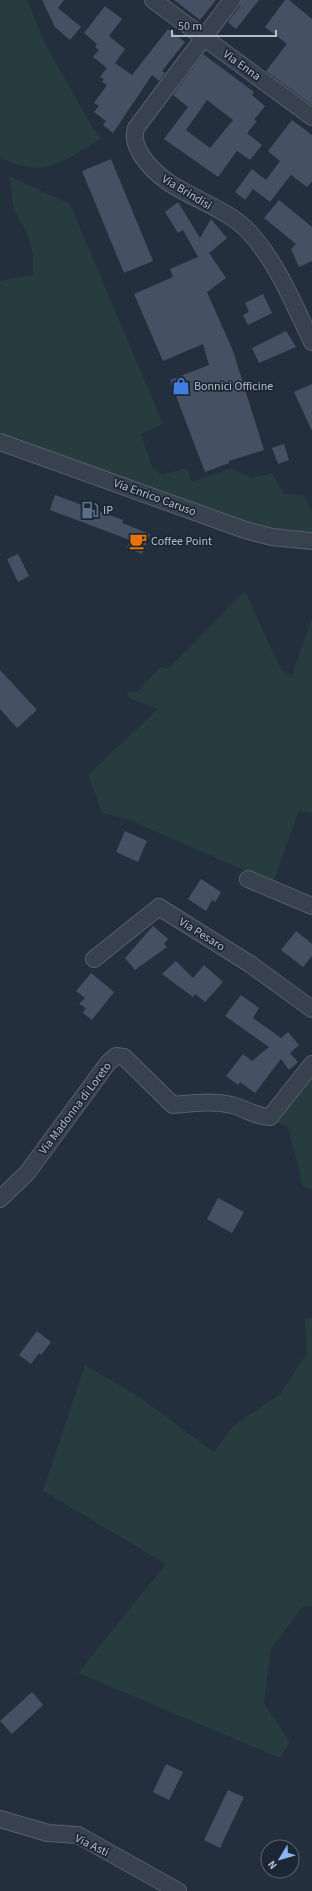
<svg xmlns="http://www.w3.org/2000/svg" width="312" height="1891" font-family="'Source Sans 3',sans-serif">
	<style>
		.green { fill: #263c3f }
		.building { fill: #455162; fill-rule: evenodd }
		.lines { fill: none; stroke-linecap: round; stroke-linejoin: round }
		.minor-casing { stroke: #565f6c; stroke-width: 18 }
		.minor { stroke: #38414e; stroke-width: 16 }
		.labels { text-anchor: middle; stroke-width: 3.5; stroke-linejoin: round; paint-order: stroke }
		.street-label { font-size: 12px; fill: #b4bcc9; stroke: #1d2633 }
		.poi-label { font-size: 12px; fill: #b4bcc9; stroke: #1d2633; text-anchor: start }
	</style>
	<rect width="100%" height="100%" fill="#242f3e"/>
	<g class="green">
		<path d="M 0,0 L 27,0 L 47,48 L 93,128 L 101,139 C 85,148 59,167 39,168 C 27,168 11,163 0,158 Z"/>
		<polygon points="9,176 70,204 163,424 141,434 153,469 162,475 187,468 192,482 230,468 252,478 272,473 284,494 304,496 312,510 312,532 272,529 239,520 0,433 0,281 33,275 33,255 28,235 14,210"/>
		<polygon points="245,591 281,670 292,675 312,618 312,814 299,810 273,883 127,819 102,813 88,775 158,709 129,698 127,691 137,692 160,667 168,669"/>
		<polygon points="312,1070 312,1189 303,1186 288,1127 275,1122"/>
		<polygon points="312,1318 312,1607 303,1606 271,1649 264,1703 290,1742 280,1758 78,1673 166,1564 43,1491 85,1365 139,1397 214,1452 233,1426 280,1394 307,1353 305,1319"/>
	</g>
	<g class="building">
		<polygon points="42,0 64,0 58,8 81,27 70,40 55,27"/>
		<polygon points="174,0 216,0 200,20"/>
		<polygon points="241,0 259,0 236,29 228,22 240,6"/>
		<polygon points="285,0 289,0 312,19 312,105 266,71 287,44 265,27"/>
		<polygon points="105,6 122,19 109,36 125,49 115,63 132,75 168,29 185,42 162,71 165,73 159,81 152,75 113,133 103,125 106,121 94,112 99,106 94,103 107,85 102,82 104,79 100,77 107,68 93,57 99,50 95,47 97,44 84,33"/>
		<path d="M 203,54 L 254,92 L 252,95 L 265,106 L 254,120 L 257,121 L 247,133 L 262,145 L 250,160 L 237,151 L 218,177 L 164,139 L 188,107 L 173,95 ZM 207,100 L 233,120 L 210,148 L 186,130 Z"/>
		<polygon points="292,120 312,135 312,181 307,187 291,175 270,202 253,189 245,200 235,192 252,169 266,180 280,161 268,151"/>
		<polygon points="111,159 153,261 124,273 82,171"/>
		<polygon points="279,200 312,227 312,261 299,267 291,249 296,244 264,218"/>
		<polygon points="178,202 200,238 211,219 227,238 209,253 226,278 207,292 233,351 264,450 229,461 229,463 205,472 170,380 209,365 203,344 163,361 134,294 173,277 170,269 198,257 183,230 178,233 165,212"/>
		<polygon points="263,294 272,313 248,325 243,315 249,312 245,303"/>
		<polygon points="286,331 296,347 259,363 252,348"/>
		<polygon points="312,384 312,431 294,392"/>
		<polygon points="284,444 289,460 278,464 272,448"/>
		<polygon points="55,495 123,520 122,523 150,534 142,554 127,548 130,540 50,510"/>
		<polygon points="18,554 29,576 18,582 7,559"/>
		<polygon points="0,670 37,710 17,728 0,709"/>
		<polygon points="125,831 147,841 138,862 116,852"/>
		<polygon points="201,879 221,892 215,902 212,900 206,911 188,899"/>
		<polygon points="153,926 168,939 164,944 167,947 135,970 125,958"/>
		<polygon points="296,931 312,944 312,956 303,967 281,950"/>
		<polygon points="176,961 193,978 204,965 223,982 205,1002 195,994 193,997 162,974"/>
		<polygon points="91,973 114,992 92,1020 83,1013 86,1008 79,1004 85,998 76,991"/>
		<polygon points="241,995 259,1008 253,1018 281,1038 288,1032 299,1045 290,1053 298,1062 289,1070 281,1059 255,1093 240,1082 238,1085 226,1076 243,1054 252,1061 269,1047 225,1016"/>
		<polygon points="218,1198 244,1212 232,1233 207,1219"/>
		<polygon points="37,1331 51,1342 41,1355 39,1353 31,1364 19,1355"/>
		<polygon points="32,1692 43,1705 12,1734 0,1721"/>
		<polygon points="166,1764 183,1772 169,1800 153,1792"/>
		<polygon points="228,1790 244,1797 220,1848 204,1840"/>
	</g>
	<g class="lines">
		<g class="minor-casing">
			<g id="minor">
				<polyline points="153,0 312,117"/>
				<path d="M 232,0 L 136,128 C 133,139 136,146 142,156 C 168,196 220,200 250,233 C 278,264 294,305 312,342"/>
				<polyline points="0,442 245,530 272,537 312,541"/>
				<polyline points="248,879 312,906"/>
				<polyline points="94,959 159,907 250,964 312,1009"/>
				<path d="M 0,1199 L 27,1173 L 108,1063 L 116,1056 L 124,1057 L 173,1105 C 193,1103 216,1100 235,1106 C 248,1110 257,1117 270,1117 L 312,1064"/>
				<polyline points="0,1819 48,1833 78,1835 178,1891"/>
			</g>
		</g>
		<use href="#minor" class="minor"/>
	</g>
	<defs>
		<g id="shop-bare" transform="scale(1.38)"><path d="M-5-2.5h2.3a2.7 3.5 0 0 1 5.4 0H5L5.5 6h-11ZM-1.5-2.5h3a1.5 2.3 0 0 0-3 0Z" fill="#3f7fe0" stroke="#1d2633" stroke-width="2.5" paint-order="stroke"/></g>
		<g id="fuel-bare" transform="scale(1.38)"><path d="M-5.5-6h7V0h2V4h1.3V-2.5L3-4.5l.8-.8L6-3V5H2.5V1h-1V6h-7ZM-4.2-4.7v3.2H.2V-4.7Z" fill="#5c6f8a" stroke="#1d2633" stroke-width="2.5" paint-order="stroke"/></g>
		<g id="cafe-bare" transform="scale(1.38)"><path d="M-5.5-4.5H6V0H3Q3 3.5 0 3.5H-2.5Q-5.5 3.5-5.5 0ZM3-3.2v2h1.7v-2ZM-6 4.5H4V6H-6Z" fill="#e8710a" stroke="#1d2633" stroke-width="2.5" paint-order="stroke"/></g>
	</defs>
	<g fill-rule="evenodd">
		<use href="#shop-bare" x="181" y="386"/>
		<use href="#fuel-bare" x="90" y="510"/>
		<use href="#cafe-bare" x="138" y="541"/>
	</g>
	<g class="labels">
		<g class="street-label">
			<text transform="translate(242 65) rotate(36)" y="4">Via Enna</text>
			<text transform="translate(187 192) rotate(31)" y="4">Via Brindisi</text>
			<text transform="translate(155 497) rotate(20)" y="4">Via Enrico Caruso</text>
			<text transform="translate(202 934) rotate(32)" y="4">Via Pesaro</text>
			<text transform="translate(75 1108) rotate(-53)" y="4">Via Madonna di Loreto</text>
			<text transform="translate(92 1845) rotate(26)" y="4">Via Asti</text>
		</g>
		<g class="poi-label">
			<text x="194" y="390">Bonnici Officine</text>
			<text x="103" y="514">IP</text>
			<text x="151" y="545">Coffee Point</text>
		</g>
	</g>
	<g transform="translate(280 1859) rotate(232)"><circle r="19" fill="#1d2633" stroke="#59626f"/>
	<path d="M0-3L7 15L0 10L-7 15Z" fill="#8ab4f8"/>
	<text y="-6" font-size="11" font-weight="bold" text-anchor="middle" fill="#b4bcc9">N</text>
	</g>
	<path d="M172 30v6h104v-6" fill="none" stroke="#b4bcc9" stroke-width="2"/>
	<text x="178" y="30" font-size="12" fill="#b4bcc9" stroke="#1d2633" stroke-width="3" paint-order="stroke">50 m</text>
</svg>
